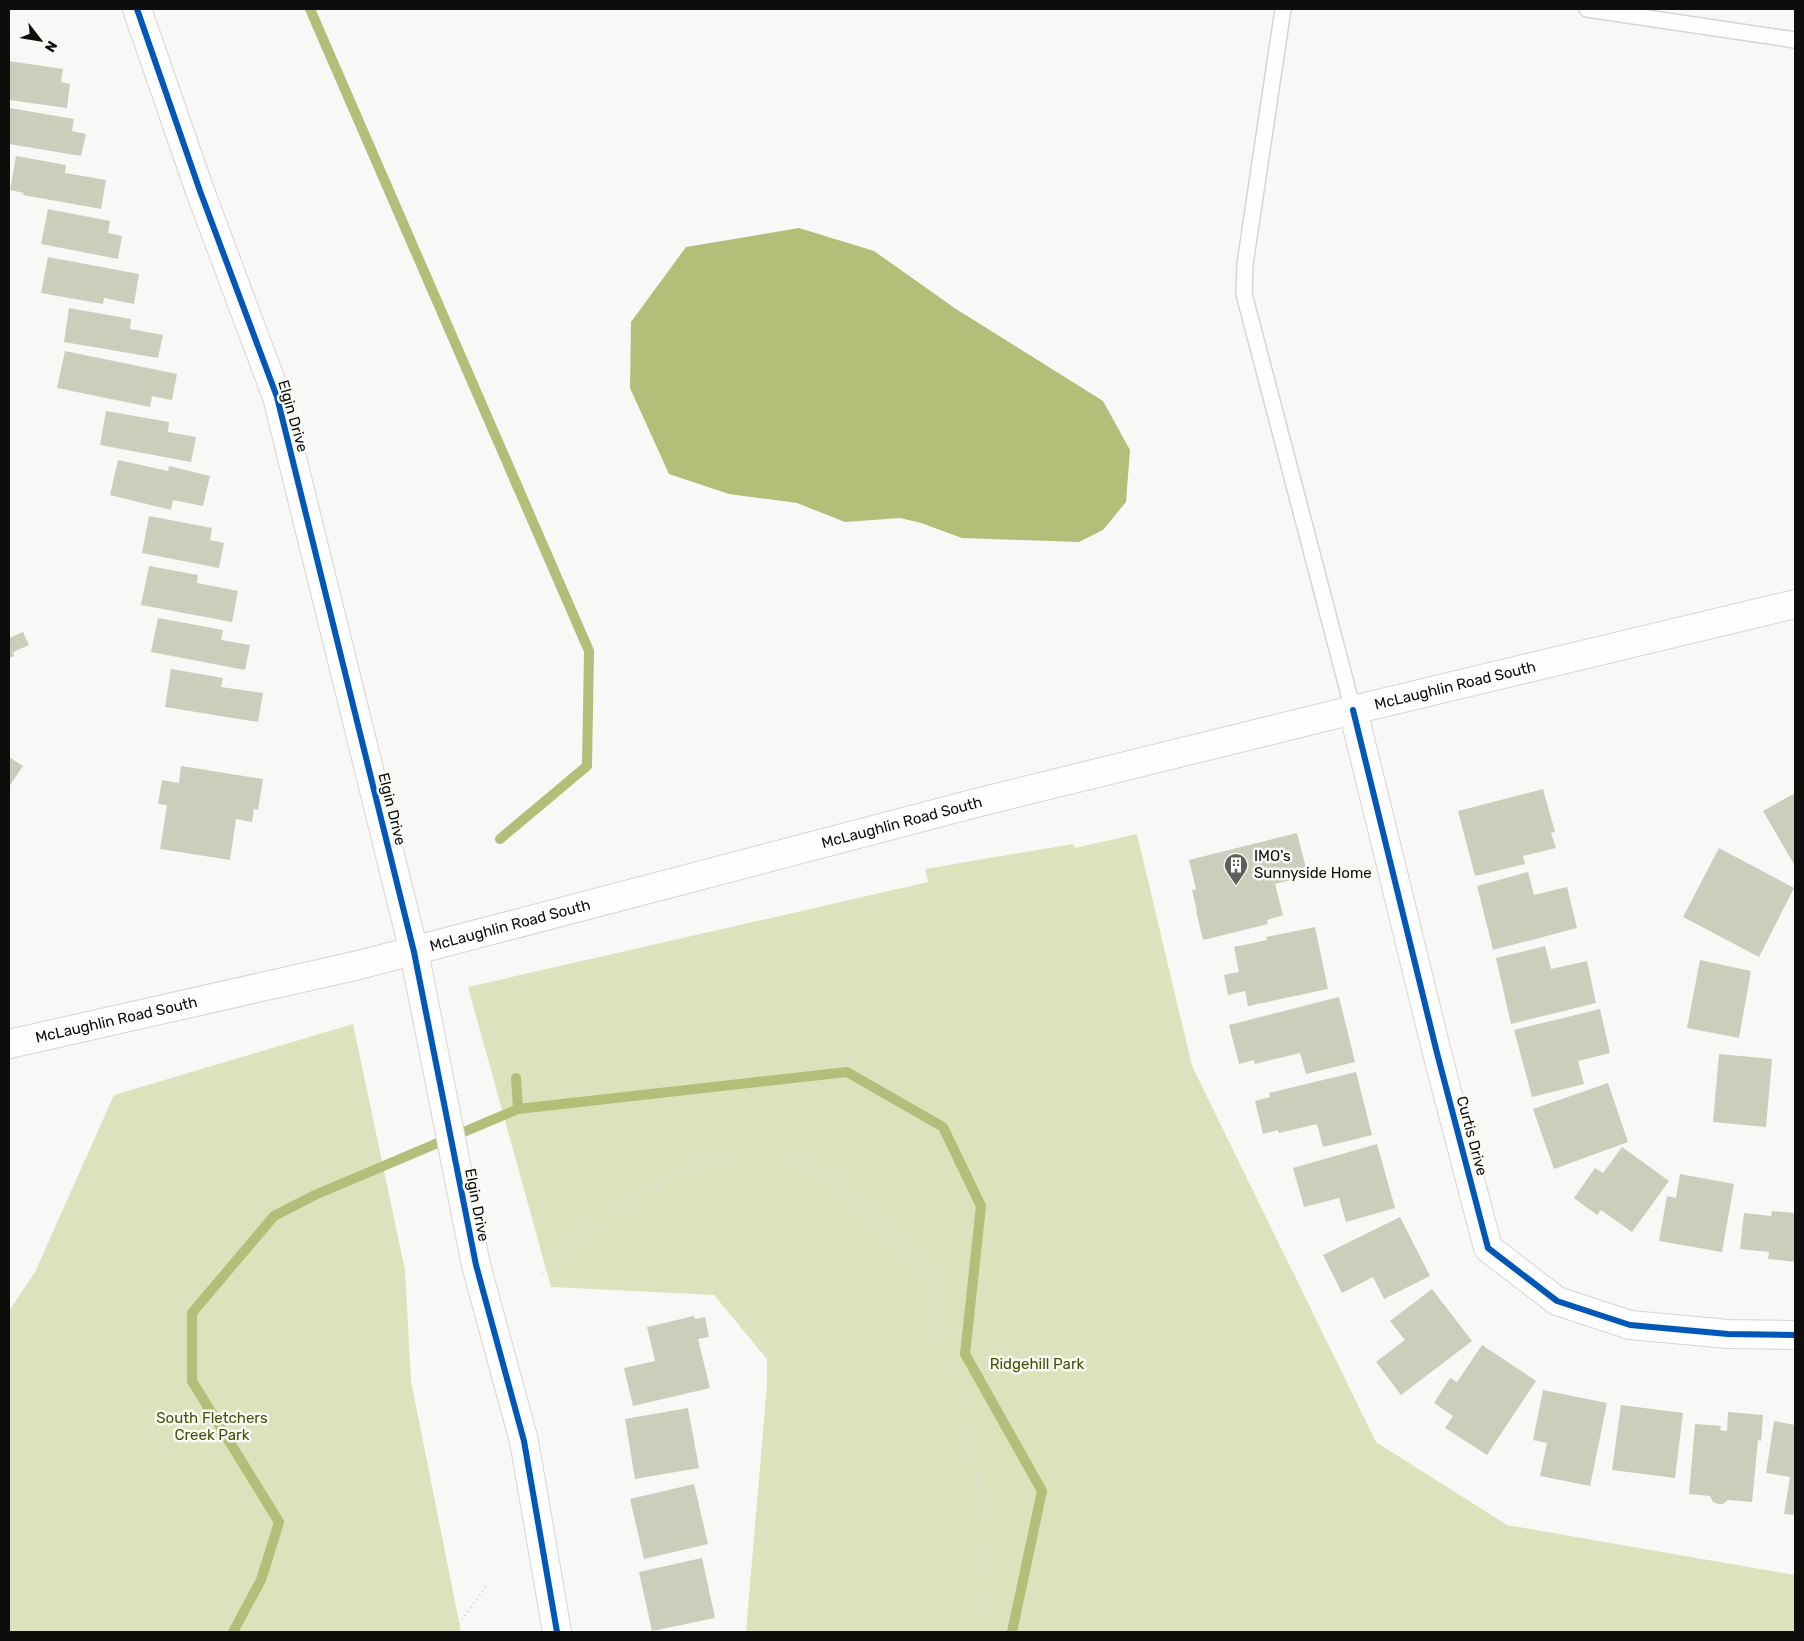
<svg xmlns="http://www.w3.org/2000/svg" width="1804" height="1641" font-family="Rubik,sans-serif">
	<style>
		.green { fill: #dbe3bd }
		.water { fill: #b3be79 }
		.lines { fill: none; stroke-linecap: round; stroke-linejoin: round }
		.stream { stroke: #b3be79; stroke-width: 10 }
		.building { fill: #caceba }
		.service-casing { stroke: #d5d6d4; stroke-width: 18 }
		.minor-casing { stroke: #d5d6d4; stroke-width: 30 }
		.tertiary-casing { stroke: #d5d6d4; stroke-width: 30 }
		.secondary-casing { stroke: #d5d6d4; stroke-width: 30 }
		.path { stroke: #d9d9d8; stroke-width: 3; stroke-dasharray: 1 4; stroke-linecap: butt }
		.service { stroke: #fefefe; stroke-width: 15 }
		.minor { stroke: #fefefe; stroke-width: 28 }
		.tertiary { stroke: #fefefe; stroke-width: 28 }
		.secondary { stroke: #fefefe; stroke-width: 28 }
		.cycleway-casing { stroke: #f9faf5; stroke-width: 9 }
		.cycleway { stroke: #0057b8; stroke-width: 6 }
		.labels { text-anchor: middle; stroke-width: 5; stroke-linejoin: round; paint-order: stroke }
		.street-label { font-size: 15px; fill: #0d0d0b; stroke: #f9faf5 }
		.poi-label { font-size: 15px; fill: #0d0d0b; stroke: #f9faf5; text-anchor: start }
		.park-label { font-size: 15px; fill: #465004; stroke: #f9faf5 }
	</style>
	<rect width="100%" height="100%" fill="#f8f9f6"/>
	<g class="green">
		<polygon points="1137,834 1192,1066 1376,1442 1507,1525 1795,1575 1795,1632 746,1632 767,1384 767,1359 714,1295 551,1287 468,987 928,882 925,869 1073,844 1075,848"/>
		<polygon points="353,1024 405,1270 411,1381 461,1632 9,1632 9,1311 35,1272 114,1095"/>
	</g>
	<polygon class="water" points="799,228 874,251 956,309 1103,401 1130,450 1126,502 1103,530 1079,542 962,538 921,523 900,518 845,522 797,503 729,494 669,474 630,388 631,322 686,247"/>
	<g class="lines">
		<g class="stream">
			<polyline points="310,9 589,651 587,766 500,839"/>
			<polyline points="516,1078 518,1109"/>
			<polyline points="233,1632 261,1580 279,1522 192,1381 192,1313 274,1216 315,1195 518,1109 847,1072 943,1127 981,1206 965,1354 1042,1491 1012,1632"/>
		</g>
	</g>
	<g class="building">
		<polygon points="9,61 63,69 61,82 70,84 67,108 9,100"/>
		<polygon points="10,108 74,119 72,131 86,134 81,156 9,144"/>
		<polygon points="16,156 66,165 65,173 106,180 101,209 23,195 24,193 10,190"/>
		<polygon points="48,209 110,221 108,233 122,236 118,259 41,244"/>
		<polygon points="48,257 139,274 134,304 104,298 103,304 41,293"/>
		<polygon points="69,308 131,319 130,329 163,335 158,358 64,342"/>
		<polygon points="65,351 177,374 172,400 152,396 150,407 57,388"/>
		<polygon points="106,411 169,422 168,432 196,437 191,462 100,445"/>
		<polygon points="118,460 168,471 169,466 210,476 203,506 173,500 171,510 110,495"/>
		<polygon points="149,516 212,528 210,540 224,543 219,568 142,553"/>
		<polygon points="149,566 198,575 197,583 238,591 232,622 141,605"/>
		<polygon points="158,618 223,630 221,640 250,645 245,670 151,652"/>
		<polygon points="23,632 29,645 13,652 14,656 9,658 9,638"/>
		<polygon points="171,669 223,678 221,687 263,693 258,722 165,707"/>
		<polygon points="9,757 23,766 9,787"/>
		<polygon points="181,766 263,779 258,810 254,809 252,822 236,819 230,860 160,849 167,805 158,804 162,780 179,783"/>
		<polygon points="1543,789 1555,832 1551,833 1556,848 1523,856 1525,864 1475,876 1458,811"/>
		<polygon points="1795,793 1795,866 1763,811"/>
		<polygon points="1297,833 1308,876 1275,884 1283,915 1267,920 1268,924 1203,940 1196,911 1197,911 1192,890 1196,889 1189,860"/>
		<polygon points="1719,848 1794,888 1759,957 1683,917"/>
		<polygon points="1528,872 1534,895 1567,887 1577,928 1493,950 1477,886"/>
		<polygon points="1315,927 1328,989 1248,1006 1245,991 1228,995 1224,975 1239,972 1234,947 1267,940 1266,937"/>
		<polygon points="1545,946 1551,969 1587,961 1596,1003 1511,1024 1496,958"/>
		<polygon points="1700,960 1751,971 1739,1038 1687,1028"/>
		<polygon points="1339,997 1355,1062 1306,1074 1300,1053 1255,1064 1254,1060 1239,1064 1229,1025"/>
		<polygon points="1600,1009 1610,1053 1578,1061 1584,1084 1532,1097 1514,1030"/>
		<polygon points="1719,1054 1772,1059 1766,1127 1713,1122"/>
		<polygon points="1356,1072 1372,1135 1323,1147 1317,1124 1279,1133 1278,1130 1263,1134 1255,1101 1270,1097 1269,1093"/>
		<polygon points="1608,1083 1628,1142 1554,1169 1533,1109"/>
		<polygon points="1377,1144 1395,1208 1346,1222 1339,1198 1304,1207 1293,1168"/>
		<polygon points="1622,1147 1669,1181 1632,1232 1601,1210 1597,1215 1574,1198 1595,1168 1603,1173"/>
		<polygon points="1680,1174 1734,1184 1722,1252 1659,1241 1667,1196 1676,1198"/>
		<polygon points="1772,1211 1795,1213 1795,1262 1768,1259 1769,1252 1740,1249 1744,1213 1771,1216"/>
		<polygon points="1400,1217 1430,1276 1384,1299 1373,1277 1342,1293 1323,1255"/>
		<polygon points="1432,1289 1472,1341 1401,1395 1376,1362 1405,1340 1390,1321"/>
		<polygon points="694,1316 695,1319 705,1317 709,1337 698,1339 710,1388 633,1406 624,1368 655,1361 647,1327"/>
		<polygon points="1482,1345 1536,1381 1487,1455 1445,1428 1453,1416 1434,1403 1450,1378 1457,1382"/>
		<polygon points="1543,1390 1607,1403 1590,1486 1540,1476 1547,1443 1533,1440"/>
		<polygon points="1621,1405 1683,1413 1675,1478 1612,1470"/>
		<polygon points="688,1408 699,1468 635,1479 625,1419"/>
		<polygon points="1728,1412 1763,1415 1761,1441 1758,1440 1752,1502 1728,1500 1723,1504 1719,1504 1713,1502 1710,1496 1689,1494 1695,1424 1721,1426 1720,1430 1727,1431"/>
		<polygon points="1774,1421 1795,1425 1795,1515 1784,1514 1790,1477 1766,1473"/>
		<polygon points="694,1484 708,1544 644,1559 630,1499"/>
		<polygon points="702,1558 715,1618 652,1631 639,1572"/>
	</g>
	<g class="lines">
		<g class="service-casing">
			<g id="service">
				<polyline points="1283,9 1245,264 1244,294 1353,710"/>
				<polyline points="1587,9 1795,40"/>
			</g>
		</g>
		<g class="minor-casing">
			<g id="minor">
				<polyline points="137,9 200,191 277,397 414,952"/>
				<polyline points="1353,710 1437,1053 1488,1248 1557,1301 1630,1325 1728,1334 1795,1335"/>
			</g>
		</g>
		<g class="tertiary-casing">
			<polyline id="tertiary" points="414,952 476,1265 524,1441 557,1632"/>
		</g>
		<g class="secondary-casing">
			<g id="secondary">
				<path id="s1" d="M 9,1044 L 359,965 L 980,802 L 1353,710 L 1795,604"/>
			</g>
		</g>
		<g class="path">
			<polyline points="542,1274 630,1197 726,1156 798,1162 864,1202 929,1268 989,1532 978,1632"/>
			<polyline points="453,1632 488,1584"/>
		</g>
		<use href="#service" class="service"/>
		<use href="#minor" class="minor"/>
		<use href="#tertiary" class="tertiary"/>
		<use href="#secondary" class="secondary"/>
		<g class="cycleway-casing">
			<g id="cycleway">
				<polyline points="137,9 200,191 277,397 414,952 476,1265 524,1441 557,1632"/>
				<polyline points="1353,710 1437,1053 1488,1248 1557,1301 1630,1325 1728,1334 1795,1335"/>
			</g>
		</g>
		<use href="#cycleway" class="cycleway"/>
	</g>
	<defs>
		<g id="building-pin" transform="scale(1.25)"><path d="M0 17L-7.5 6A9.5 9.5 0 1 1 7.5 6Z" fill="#5f605d" stroke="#f9faf5"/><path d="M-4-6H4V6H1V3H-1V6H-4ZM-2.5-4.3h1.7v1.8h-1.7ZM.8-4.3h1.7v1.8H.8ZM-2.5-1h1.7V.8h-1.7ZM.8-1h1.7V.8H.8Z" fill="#fff"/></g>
	</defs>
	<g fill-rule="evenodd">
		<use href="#building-pin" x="1236" y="865"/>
	</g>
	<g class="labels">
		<g class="street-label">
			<text transform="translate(293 416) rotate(74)" y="5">Elgin Drive</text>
			<text dy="5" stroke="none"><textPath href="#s1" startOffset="1490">McLaughlin Road South</textPath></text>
			<text transform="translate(392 809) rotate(76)" y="5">Elgin Drive</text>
			<text dy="5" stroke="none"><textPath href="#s1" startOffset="920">McLaughlin Road South</textPath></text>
			<text dy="5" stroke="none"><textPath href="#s1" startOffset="515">McLaughlin Road South</textPath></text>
			<text dy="5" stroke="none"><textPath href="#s1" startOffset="110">McLaughlin Road South</textPath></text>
			<text transform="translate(1472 1136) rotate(75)" y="5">Curtis Drive</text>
			<text transform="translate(477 1205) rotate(79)" y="5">Elgin Drive</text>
		</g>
		<g class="poi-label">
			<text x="1254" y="861">IMO's<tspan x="1254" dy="17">Sunnyside Home</tspan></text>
		</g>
		<g class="park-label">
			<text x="1037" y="1369">Ridgehill Park</text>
			<text x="212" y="1423">South Fletchers<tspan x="212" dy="17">Creek Park</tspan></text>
		</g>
	</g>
	<rect width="1804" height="1641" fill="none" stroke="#0d0d0b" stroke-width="20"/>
	<g transform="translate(40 40) rotate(121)" stroke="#f9faf5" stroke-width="4" paint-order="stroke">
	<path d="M0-4L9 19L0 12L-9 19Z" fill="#0d0d0b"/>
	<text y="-8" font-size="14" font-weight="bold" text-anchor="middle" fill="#0d0d0b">N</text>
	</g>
</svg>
